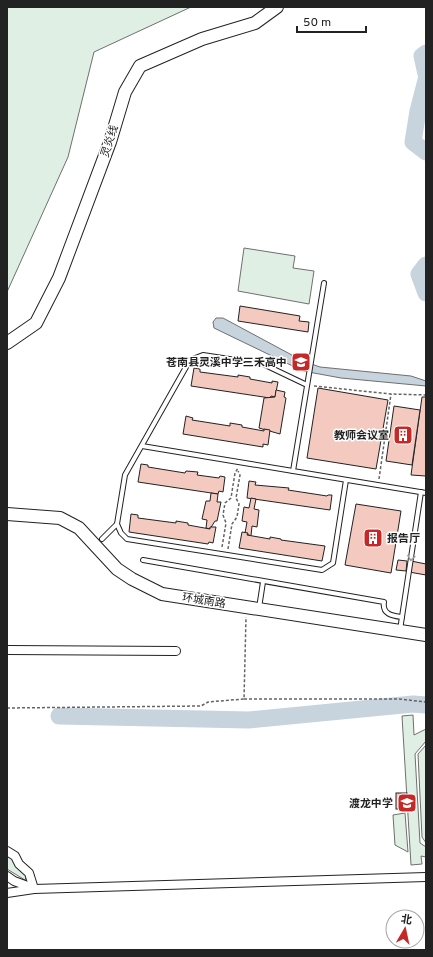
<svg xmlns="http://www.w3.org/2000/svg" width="433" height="957" font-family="Overpass,'Noto Sans SC',sans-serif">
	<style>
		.green { fill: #e0efe3; stroke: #6f6f6f }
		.water { fill: #c7d3dd; stroke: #6f6f6f }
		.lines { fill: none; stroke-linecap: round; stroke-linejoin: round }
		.river { stroke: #c7d3dd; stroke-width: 17 }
		.building { fill: #f3c9c0; stroke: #222 }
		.lane-casing { stroke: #222; stroke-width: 6 }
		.street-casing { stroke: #222; stroke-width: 10 }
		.secondary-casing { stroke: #222; stroke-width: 14 }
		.path { stroke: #646464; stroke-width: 1.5; stroke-dasharray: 3 2; stroke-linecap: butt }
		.lane { stroke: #fff; stroke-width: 4 }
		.street { stroke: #fff; stroke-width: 8 }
		.secondary { stroke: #fff; stroke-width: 12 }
		.oneway { stroke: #9c9c9c }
		.labels { text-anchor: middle; stroke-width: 3; stroke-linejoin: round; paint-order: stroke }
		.street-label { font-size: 11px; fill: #222; stroke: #fff }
		.poi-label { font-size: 11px; font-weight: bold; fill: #222; stroke: #fff; text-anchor: end }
	</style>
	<rect width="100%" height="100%" fill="#fff"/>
	<g class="green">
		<polygon points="7,7 191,7 94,52 68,157 7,292"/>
		<polygon points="244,248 295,256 293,268 314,271 309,304 238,291"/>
		<polygon points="413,715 414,735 426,729 426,741 415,754 420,843 426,847 426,857 421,856 422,864 411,865 402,716"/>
		<polygon points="426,745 426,843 422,837 418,754"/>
		<polygon points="405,813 408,852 395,845 393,815"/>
		<polygon points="7,854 11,855 27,875 25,880 7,869"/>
	</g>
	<polygon class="water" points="216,318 223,318 303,361 320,367 411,376 426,381 426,386 341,378 303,371 214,328 213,322"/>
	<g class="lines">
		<g class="river">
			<polyline points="426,53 422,56 426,74"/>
			<polyline points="426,80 418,111 413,142 426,152"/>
			<polyline points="426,265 419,274 426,293"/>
			<polyline points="59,716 249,720 413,704 426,705"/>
		</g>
	</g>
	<g class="building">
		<polygon points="240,306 300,316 299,321 309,322 308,332 238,321"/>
		<polygon points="194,368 200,369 200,372 238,377 238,375 250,377 250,379 272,383 272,381 278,382 275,397 271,396 270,398 191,386"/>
		<polygon points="318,388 388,400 376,469 307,458"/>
		<polygon points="276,390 285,392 284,397 286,398 280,434 259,428 264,398 275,397"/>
		<polygon points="422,397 426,397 426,476 411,475"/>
		<polygon points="394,406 420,410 412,465 386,461"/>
		<polygon points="186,416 193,418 192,420 230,426 230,423 242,425 242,427 264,431 264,429 270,430 268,445 263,444 263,447 183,434"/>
		<polygon points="141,464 148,465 148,467 185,473 186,471 198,472 197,475 219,478 220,476 225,477 223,492 219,491 218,494 138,482"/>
		<polygon points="249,481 256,482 255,485 289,488 288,490 327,496 328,495 332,495 330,510 247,498"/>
		<polygon points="211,493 218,494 217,502 221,502 217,521 215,521 210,529 206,528 207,520 202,519 206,501 210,501"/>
		<polygon points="251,498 256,499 254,509 259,510 257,527 252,526 251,536 245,533 247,522 242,521 244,507 249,508"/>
		<polygon points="356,504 401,511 391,573 345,565"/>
		<polygon points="131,514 138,515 138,518 176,523 176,521 188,523 188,525 210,529 210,527 216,527 213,543 209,542 208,544 129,532"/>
		<polygon points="242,532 248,533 247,535 270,539 270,537 281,539 281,540 325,546 322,561 239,548"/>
		<polygon points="398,560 407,561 406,571 396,570"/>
		<polygon points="411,561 426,564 426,575 409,572"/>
		<rect x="396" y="793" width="11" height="16"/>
	</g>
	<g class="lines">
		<g class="lane-casing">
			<g id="lane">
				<polyline points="324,283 293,471 426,493"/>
				<polyline points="142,446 293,471"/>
				<polyline points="117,524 121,533 127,539 322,570 333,563 346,480"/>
				<polyline points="102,539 117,524 125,475 190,360 203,355 263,364 307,385"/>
				<path d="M 143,560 L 384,602 C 382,614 392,616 402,617"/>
				<polyline points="259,608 263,582"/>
				<polyline points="400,630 421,492"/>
			</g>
		</g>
		<g class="street-casing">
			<g id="street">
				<polyline points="7,650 176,651"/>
				<polyline points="7,851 15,856 19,864 29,873 34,889"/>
				<polyline points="7,876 14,881 33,888"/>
				<polyline points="7,893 34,889 426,877"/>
			</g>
		</g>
		<g class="secondary-casing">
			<g id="secondary">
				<polyline points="7,343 36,323 59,278 110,142 125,92 140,66 202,39 255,23 277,7"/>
				<polyline points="7,514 60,518 79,528 117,569 132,579 162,594 426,635"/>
			</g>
		</g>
		<g class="path">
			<polyline points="314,386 391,394 426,395"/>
			<polyline points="379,479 391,394"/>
			<polyline points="222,547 226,523 223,515 225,503 231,498 235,473 238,468"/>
			<polyline points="228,549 232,524 237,517 239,504 236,498 240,475 238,471"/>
			<polyline points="244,699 399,699 426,702"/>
			<polyline points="7,708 201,706 208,702 244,699 246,617"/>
		</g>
		<use href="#lane" class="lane"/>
		<use href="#street" class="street"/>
		<use href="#secondary" class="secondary"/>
	</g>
	<defs><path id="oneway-chevron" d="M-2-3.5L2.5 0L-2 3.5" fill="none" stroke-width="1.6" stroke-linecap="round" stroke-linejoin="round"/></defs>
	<use class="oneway" href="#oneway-chevron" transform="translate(411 558) rotate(99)"/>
	<defs>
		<g id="school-square" transform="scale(1)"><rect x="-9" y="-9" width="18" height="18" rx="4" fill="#c62828" stroke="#fff"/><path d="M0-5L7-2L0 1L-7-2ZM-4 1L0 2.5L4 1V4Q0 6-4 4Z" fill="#fff"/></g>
		<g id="building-square" transform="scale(1)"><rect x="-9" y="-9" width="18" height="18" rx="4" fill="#c62828" stroke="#fff"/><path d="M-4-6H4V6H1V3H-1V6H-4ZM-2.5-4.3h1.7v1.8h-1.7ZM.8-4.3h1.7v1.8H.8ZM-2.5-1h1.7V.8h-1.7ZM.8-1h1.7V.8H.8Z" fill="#fff"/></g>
	</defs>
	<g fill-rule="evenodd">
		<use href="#school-square" x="301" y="362"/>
		<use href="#building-square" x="403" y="435"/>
		<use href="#building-square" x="373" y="538"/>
		<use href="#school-square" x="407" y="803"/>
	</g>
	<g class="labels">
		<g class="street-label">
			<text transform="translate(109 141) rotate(-72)" y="4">灵炎线</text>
			<text transform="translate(204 600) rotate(9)" y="4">环城南路</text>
		</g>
		<g class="poi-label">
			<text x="287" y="366">苍南县灵溪中学·三禾高中</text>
			<text x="389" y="439">教师会议室</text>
			<text x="387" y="542" text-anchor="start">报告厅</text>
			<text x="393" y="807">渡龙中学</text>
		</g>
	</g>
	<rect width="433" height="957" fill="none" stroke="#222222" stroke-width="16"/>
	<g transform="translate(405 929) rotate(9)"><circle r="19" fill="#ffffff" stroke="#a7a7a7"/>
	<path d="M0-3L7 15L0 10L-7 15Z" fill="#c62828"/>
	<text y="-6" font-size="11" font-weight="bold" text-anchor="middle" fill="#222222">北</text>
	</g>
	<path d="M297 26v6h69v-6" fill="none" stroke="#222222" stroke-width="2"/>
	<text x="303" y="26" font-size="12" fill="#222222" stroke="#ffffff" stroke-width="3" paint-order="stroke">50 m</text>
</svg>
